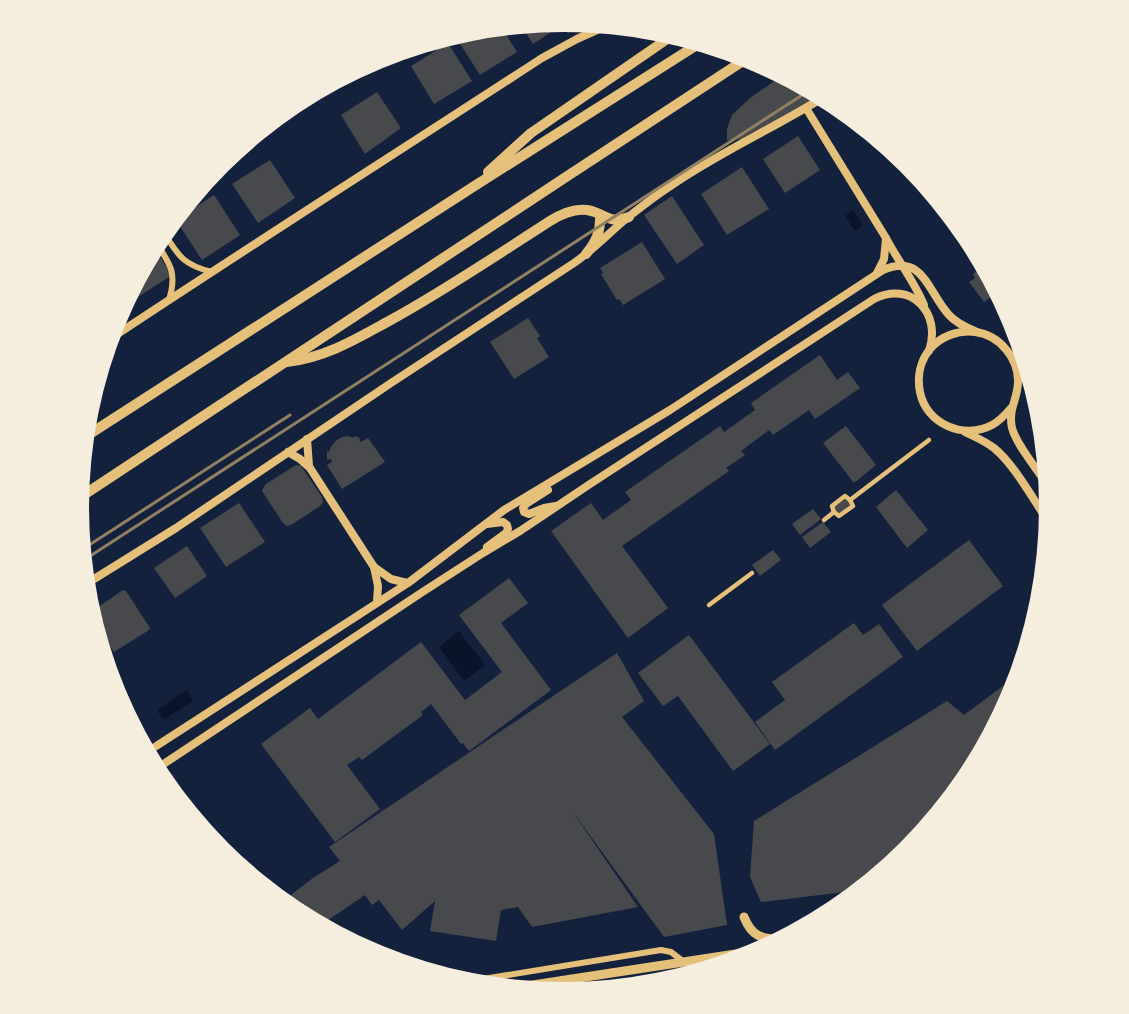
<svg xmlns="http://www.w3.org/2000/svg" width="1129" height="1014" font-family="Quicksand,sans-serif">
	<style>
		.water { fill: #0b132b }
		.building { fill: #48494c }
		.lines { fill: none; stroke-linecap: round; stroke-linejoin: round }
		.pedestrian { stroke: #e5c07b; stroke-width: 4.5 }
		.minor { stroke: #e5c07b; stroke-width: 6 }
		.tertiary { stroke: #e5c07b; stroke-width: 8 }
		.primary { stroke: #e5c07b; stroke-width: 9 }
		.motorway { stroke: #e5c07b; stroke-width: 10 }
		.rail { stroke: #918062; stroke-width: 3 }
	</style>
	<rect width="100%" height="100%" fill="#14213d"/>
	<g class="water">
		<polygon points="853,210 863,226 855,231 845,216"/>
		<polygon points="459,631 485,665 464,681 439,647"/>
		<polygon points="187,690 193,701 165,719 162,718 157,710"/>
	</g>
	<g class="building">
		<polygon points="565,21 568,21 533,44 521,25"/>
		<polygon points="574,22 585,23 568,33 565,28"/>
		<polygon points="501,27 517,52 480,75 457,39 470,30"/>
		<polygon points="448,43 472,81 434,104 411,66"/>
		<polygon points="783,75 822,96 745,139 727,140 727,129 732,115 750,98"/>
		<polygon points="377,92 401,128 365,154 341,115"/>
		<polygon points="798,136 820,170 785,193 763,159"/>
		<polygon points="270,160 295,198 258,223 232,184"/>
		<polygon points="742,167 769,209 727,235 701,194"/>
		<polygon points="214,195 240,235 202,260 176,220"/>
		<polygon points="672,196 704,245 677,264 644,215"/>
		<polygon points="642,242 665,279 623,305 619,299 617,300 601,274 603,273 600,268"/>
		<polygon points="154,248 172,275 124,306"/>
		<polygon points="983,266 989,275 983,279 994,293 997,291 1002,299 997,303 992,296 984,302 969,282 975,278 973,274"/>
		<polygon points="528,318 540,336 537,338 549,357 514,379 490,342"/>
		<polygon points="820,355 837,380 848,372 860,388 815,419 809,410 773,435 769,430 741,451 745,455 726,468 729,471 622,546 668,608 628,638 551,531 591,503 603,520 631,500 625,492 720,426 724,432 755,410 751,403"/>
		<polygon points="846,426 876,465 854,483 823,443"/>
		<polygon points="348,436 354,438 355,436 360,438 359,440 361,442 368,438 385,462 342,489 327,465 332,462 331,459 327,460 327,451 329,452 332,445 337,440 342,437"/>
		<polygon points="296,465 301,466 322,497 323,502 320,506 291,525 287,526 283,523 262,491 263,488 266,484"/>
		<polygon points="896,490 928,530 907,548 876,507"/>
		<polygon points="846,499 851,505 839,514 834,507"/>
		<polygon points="239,503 265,542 226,567 200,528"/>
		<polygon points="813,509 821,519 800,535 792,524"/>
		<polygon points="823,522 831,532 810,548 802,537"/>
		<polygon points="969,540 1003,586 917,651 882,605"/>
		<polygon points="187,546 207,576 175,598 154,568"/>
		<polygon points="773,550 781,560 760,576 752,565"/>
		<polygon points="509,578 528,603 501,623 551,690 469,751 463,743 461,744 431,704 421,712 423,715 362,760 359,757 347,765 380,809 335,842 261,744 310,708 318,719 421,642 465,700 502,672 459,615"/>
		<polygon points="123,590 126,591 150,628 149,630 114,652 95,626 91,612"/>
		<polygon points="854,623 863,635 879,624 903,657 775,750 755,722 785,700 772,682"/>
		<polygon points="689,635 770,744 733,771 678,696 663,706 638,673"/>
		<polygon points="617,653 644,701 622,717 714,834 727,925 664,937 570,808 638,907 532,927 518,907 501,910 496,941 430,931 435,901 402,930 379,900 372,905 365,895 321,925 294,911 283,901 313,878 340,861 329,847"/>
		<polygon points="1019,674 1013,693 968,777 908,851 861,890 761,902 750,877 754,821 947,701 964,715"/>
	</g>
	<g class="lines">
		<g class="pedestrian">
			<polyline points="1012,357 1022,350"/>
			<polyline points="850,500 929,440"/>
			<polyline points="834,512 839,516 853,506 850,500"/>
			<polyline points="834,512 832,506 845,496 850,500"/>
			<polyline points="824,520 834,512"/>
			<polyline points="709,605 752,573"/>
		</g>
		<g class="minor">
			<path d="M 164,233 C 179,257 184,265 212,272"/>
			<path d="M 157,244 C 171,265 177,274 169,300"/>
			<polyline points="465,982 661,950 671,952 684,962"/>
		</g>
		<g class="tertiary">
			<path d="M 806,108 L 886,238 C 898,261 914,281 924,305"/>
			<polyline points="877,273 884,259 886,239"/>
			<path d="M 110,339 C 253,244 398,152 542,58 L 577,39 L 608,25"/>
			<path d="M 1012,407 C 1006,414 1000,421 992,425 C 964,440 926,424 920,392 C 917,377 920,361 930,349 C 941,336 958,330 975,332 C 1000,335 1019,359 1018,383 C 1017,401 1008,409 1012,428 C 1017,446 1038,470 1048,486"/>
			<path d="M 965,432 C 975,437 985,441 994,448 C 1014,464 1035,502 1049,523"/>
			<polyline points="307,439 309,466"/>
			<polyline points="288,452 300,459 310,468 374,567 378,586 377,602"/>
			<polyline points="548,490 526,504 523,508 524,512 529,514 544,508 556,506"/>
			<polyline points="487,547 506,533 508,529 507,525 503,522 487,524"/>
			<polyline points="374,567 391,579 407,583"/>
			<path d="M 86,584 L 176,528 L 391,383 L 574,263 C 593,250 609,233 627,218 C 641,207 656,195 672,185 C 720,152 774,128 824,97"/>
			<path d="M 147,752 L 408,583 L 504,510 L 670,410 L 883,270 C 924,253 927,291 949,315 C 956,323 967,328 977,332"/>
			<path d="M 156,769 L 421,593 L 483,553 L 520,531 L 590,484 L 874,299 C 911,280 942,313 929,351"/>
		</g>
		<g class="primary">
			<path d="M 744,917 C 752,937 761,938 780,940"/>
			<polyline points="643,985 657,979 688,975"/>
			<polyline points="513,988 762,950"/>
		</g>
		<g class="motorway">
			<polyline points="488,172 531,133 673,35"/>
			<path d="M 586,254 C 596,242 601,231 600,215"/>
			<path d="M 287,362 C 325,358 356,339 389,321 C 444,291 497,255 550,221 C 561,214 573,208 587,210 C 606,213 608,225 629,217"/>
			<polyline points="85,437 476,185 700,43"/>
			<polyline points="79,498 569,175 749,57"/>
		</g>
		<g class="rail">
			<polyline points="83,549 290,415"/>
			<polyline points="84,560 810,90"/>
		</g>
	</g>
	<path d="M0 0H1129V1014H0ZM89 507a475 475 0 1 1 950 0a475 475 0 1 1-950 0Z" fill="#f5edde" fill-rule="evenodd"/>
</svg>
